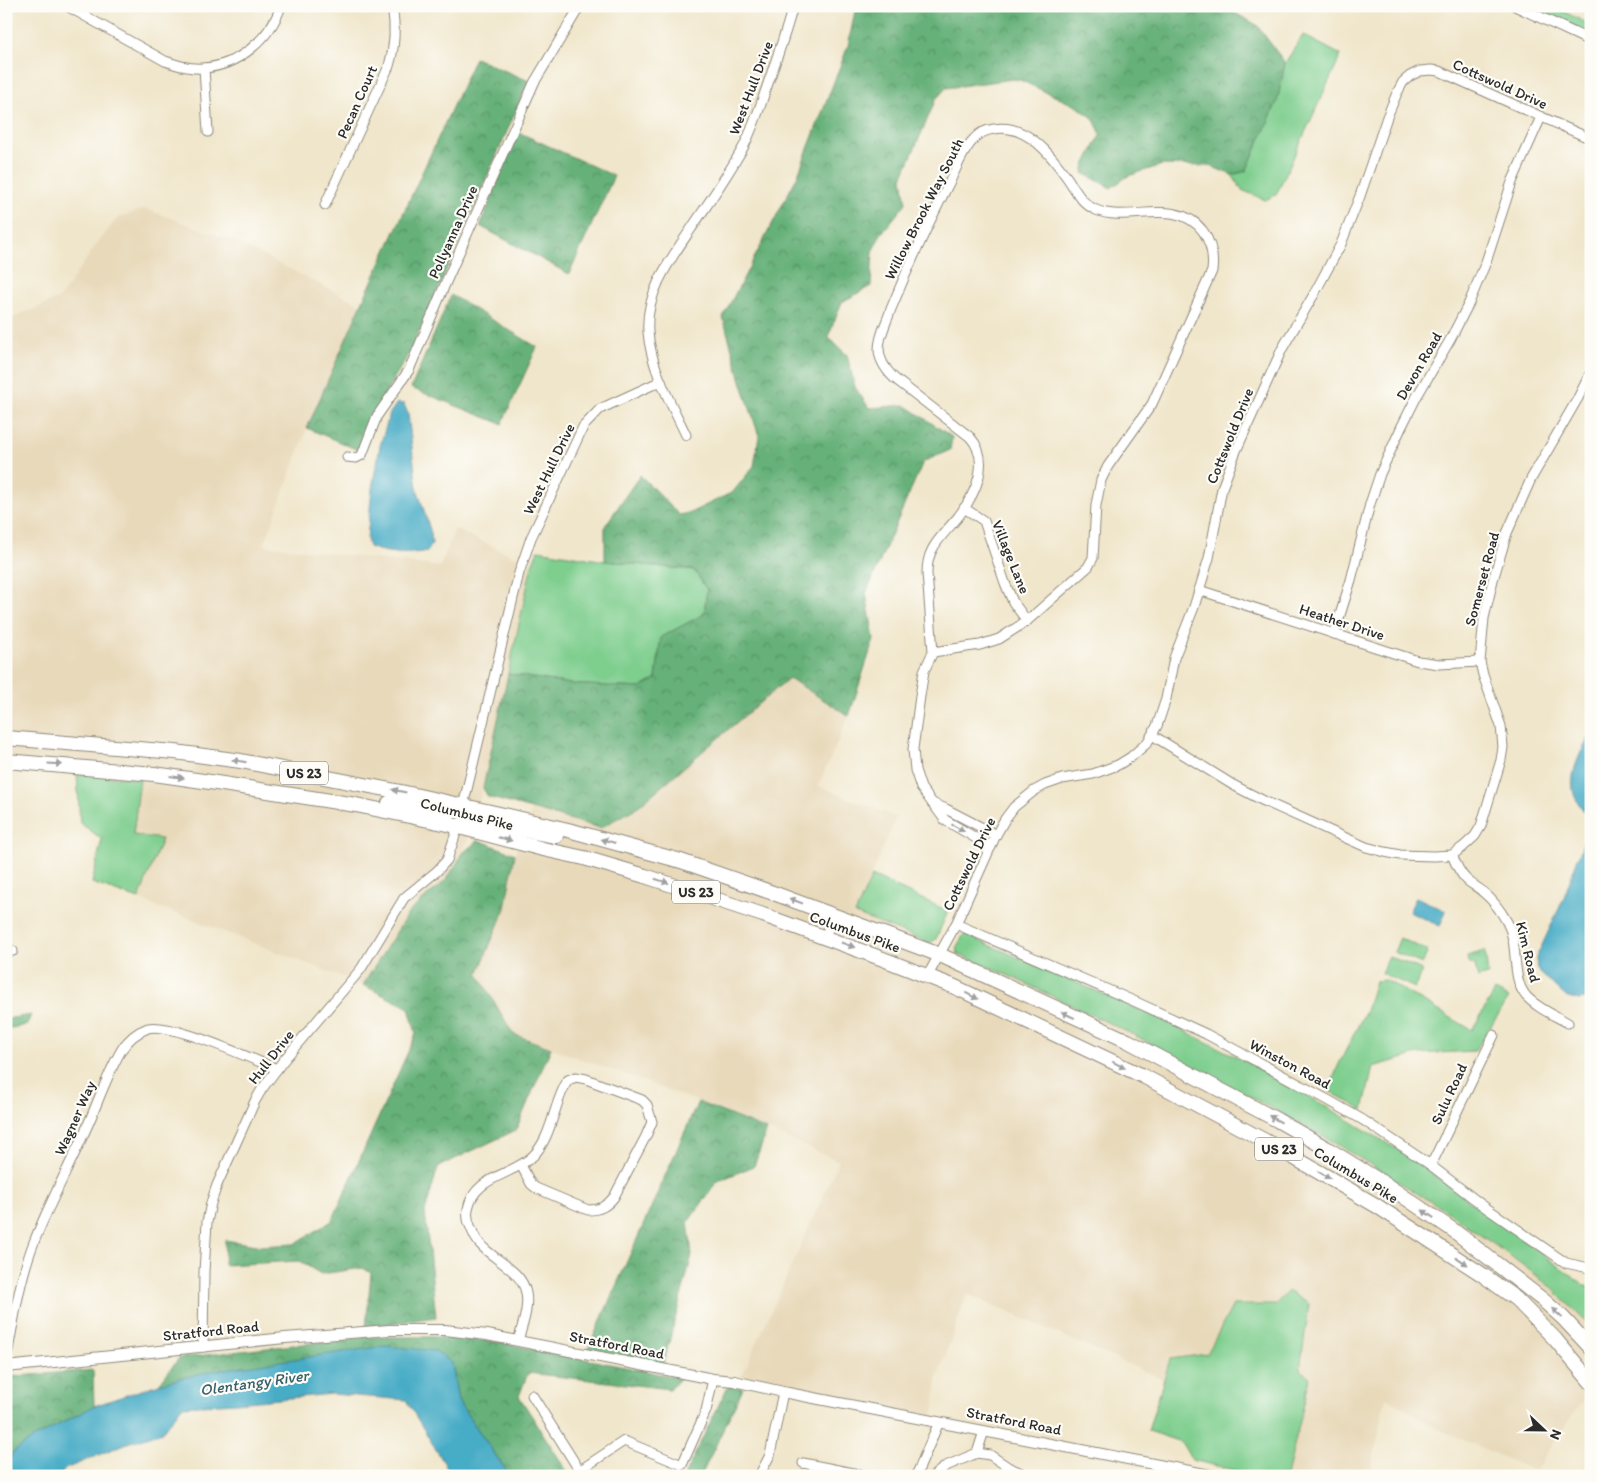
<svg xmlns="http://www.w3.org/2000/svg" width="1597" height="1482" font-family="Itim,sans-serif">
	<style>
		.built { fill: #e8d9ba }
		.grass { fill: #7ece8e; stroke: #547c5c }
		.forest { fill: url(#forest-crowns); stroke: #486e52 }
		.park { fill: url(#park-tufts); stroke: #547c5c }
		.water { fill: #47acc6; stroke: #396c78 }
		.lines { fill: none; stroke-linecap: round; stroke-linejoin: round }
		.minor-casing { stroke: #8e887b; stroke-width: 11 }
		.tertiary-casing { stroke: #8e887b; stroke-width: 12 }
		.trunk-casing { stroke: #8e887b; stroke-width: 16 }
		.minor { stroke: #fff; stroke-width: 9 }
		.tertiary { stroke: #fff; stroke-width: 10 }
		.trunk { stroke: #fff; stroke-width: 14 }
		.oneway { fill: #a0a0a0 }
		.labels { text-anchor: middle; stroke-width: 4.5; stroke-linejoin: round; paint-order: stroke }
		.shield { fill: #fdfcf7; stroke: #6a6a68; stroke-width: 1 }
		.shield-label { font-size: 14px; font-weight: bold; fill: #2b2b2b }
		.street-label { font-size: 15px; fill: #2b2b2b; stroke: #fdfcf7 }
		.water-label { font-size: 16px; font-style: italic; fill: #365f69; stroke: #fdfcf7 }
	</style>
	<defs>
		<pattern id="forest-crowns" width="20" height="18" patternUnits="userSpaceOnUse" patternTransform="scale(1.25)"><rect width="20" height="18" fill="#66b179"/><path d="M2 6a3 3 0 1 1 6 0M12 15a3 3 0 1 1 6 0" fill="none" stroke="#549063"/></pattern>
		<pattern id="park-tufts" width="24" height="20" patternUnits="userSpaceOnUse" patternTransform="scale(1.25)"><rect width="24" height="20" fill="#7ece8e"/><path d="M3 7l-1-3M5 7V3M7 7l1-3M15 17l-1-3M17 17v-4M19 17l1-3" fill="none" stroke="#6db17b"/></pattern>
	</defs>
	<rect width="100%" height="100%" fill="#fdfcf7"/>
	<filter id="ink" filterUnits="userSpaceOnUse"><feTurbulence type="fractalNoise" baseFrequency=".02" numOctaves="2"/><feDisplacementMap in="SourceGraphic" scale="10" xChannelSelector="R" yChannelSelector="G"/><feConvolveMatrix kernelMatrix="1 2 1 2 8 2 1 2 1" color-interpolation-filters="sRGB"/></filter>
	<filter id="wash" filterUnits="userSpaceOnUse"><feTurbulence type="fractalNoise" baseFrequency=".0096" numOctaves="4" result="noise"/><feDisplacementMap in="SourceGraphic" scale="20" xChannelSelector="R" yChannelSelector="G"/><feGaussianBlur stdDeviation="1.12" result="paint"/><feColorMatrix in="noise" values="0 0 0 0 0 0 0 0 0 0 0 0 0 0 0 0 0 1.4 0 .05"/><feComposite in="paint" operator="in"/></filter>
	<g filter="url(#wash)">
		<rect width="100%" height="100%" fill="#f0e6cb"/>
		<g class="built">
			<polygon points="145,209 231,240 361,305 307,428 264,545 440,567 455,529 532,565 483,788 463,853 447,879 409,912 363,985 139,899 162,839 133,835 140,779 6,769 6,321 60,298 98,242 118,218"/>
			<polygon points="790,678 849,716 818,786 896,817 855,914 930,943 1012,977 1142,1039 1325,1137 1443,1209 1512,1257 1548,1284 1591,1327 1591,1399 1579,1405 1535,1471 1436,1428 1386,1397 1370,1476 1287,1476 1310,1377 1300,1370 1309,1304 1233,1305 1207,1355 1170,1359 1163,1379 967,1294 937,1379 933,1416 741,1378 839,1161 722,1110 513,1034 478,974 505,908 515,854 532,809 600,828 636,808"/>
		</g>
		<g class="grass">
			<polygon points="1530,6 1552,6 1591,25 1591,35"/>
			<polygon points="1303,35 1341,55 1276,195 1265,200 1242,190 1232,175 1246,171 1277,102 1285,63"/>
			<polygon points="538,550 605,561 694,570 707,590 704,614 661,637 656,679 640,688 571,684 508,674 532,565"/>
			<polygon points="77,774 140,779 133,835 162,839 139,899 92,883 102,839 80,823"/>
			<polygon points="872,876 948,911 936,939 930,943 855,914"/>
			<polygon points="964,934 1152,1015 1241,1059 1324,1105 1408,1156 1586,1286 1591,1287 1591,1327 1548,1284 1512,1257 1443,1209 1325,1137 1142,1039 1012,977 958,954 956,948"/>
			<polygon points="1400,938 1428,951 1422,964 1394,952"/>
			<polygon points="1389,956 1422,970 1415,988 1381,973"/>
			<polygon points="1386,980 1472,1030 1495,991 1509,998 1475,1051 1418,1054 1373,1067 1363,1110 1329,1091 1338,1066 1367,1008 1375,981"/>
			<polygon points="1288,1291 1309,1304 1300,1370 1310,1377 1287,1476 1259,1476 1192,1460 1181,1442 1148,1431 1170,1359 1207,1354 1233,1305 1275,1305"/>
		</g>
		<g class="forest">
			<polygon points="856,6 1222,6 1257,25 1285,63 1277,102 1246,171 1232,175 1210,166 1162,165 1128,176 1111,188 1083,173 1085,165 1101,134 1093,118 1078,107 1020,80 1013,79 946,88 936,99 902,178 906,203 881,234 873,250 871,286 842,302 828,337 847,355 855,387 869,408 905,405 952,437 950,450 923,462 866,593 874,639 849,716 789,678 636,808 600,828 488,797 483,788 508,674 571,684 640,688 656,679 661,637 704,614 707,590 694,570 605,561 605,526 640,475 679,515 692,512 733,492 754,466 759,436 740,378 723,317 797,177 848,46"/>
			<polygon points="475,58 529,81 413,346 380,403 358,450 307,428 361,305"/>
			<polygon points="518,132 614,176 569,274 480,226"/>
			<polygon points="451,295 537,347 502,424 411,388"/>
			<polygon points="478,840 515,854 505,908 478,974 513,1034 551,1048 516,1130 438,1167 425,1212 436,1317 366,1327 371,1273 363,1268 321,1274 299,1261 224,1265 225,1240 262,1246 294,1244 332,1221 416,1034 409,1008 363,985 409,912 447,879 463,853"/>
			<polygon points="31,1015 27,1025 6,1029 6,1019"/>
			<polygon points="698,1102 767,1130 754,1166 718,1181 688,1222 692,1255 663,1365 588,1349"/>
			<polygon points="365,1337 444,1337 498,1342 681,1378 670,1389 528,1373 519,1396 570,1476 510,1476 458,1401 452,1363 159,1384 179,1358"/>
			<polygon points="93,1370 94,1406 34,1438 12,1453 6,1470 6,1377"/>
			<polygon points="728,1386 743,1388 701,1476 684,1476"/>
		</g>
		<polygon class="park" points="1485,951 1488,975 1478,978 1475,965 1468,962 1467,956"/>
		<g class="water">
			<path d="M 397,403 L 404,404 L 408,414 L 417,488 L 431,533 L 432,543 L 428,551 C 409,555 387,554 369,547 L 367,539 L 372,488 L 380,446 L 390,413 Z"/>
			<path d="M 1591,735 L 1591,998 L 1579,1000 L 1565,996 L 1537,970 L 1536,958 L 1563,900 L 1591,821 C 1586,813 1576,802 1574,794 C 1568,775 1581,750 1591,735 Z"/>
			<polygon points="1416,897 1446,911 1440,926 1409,912"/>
			<polygon points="385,1346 436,1351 452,1363 458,1401 510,1476 452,1476 406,1400 332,1394 236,1403 182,1406 162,1432 125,1444 65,1469 60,1476 6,1476 6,1470 12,1453 34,1438 94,1406 159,1384 211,1371"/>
		</g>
	</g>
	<g filter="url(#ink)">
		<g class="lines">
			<g class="minor-casing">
				<g id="minor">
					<path d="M 67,6 L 165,61 C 177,65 189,69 203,68 C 238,66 270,39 281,6"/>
					<polyline points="204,68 208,132"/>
					<path d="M 325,205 L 389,66 C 395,46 396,28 392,6"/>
					<path d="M 686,435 C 671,403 651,369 648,332 C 645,293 670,260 691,229 C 709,202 728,175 744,146 C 751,132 756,118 761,104 C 772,71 784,40 793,6"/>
					<polyline points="347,457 356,458 362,455 377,416 409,370 446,282 534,83 580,6"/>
					<polyline points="964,508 984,521 1005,583 1013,602 1027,621"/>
					<polyline points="1199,590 1418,661 1439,664 1480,662"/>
					<polyline points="1334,634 1351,580 1370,504 1380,474 1401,428 1417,396 1450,340 1469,303 1486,262 1512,182 1541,117"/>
					<path d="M 933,652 L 980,645 L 999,639 L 1027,621 L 1088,567 L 1093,558 L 1096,505 L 1101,480 L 1108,466 L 1152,404 L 1212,271 C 1214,256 1211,243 1203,231 C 1176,196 1129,224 1096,210 C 1082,204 1076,191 1068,179 C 1052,156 1027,123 994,129 C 987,130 979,133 974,139 C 962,151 956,170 948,185 C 927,226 908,267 891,309 C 887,322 879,335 879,349 C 879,361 886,370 894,378 L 970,437 C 992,461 975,495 958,517 C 949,528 938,538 932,550 C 928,558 927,565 927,573 L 933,652 L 924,671 L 920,696 L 913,749 L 915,770 L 921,788 L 945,820 L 991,847"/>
					<polyline points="1152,735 1233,785 1264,801 1366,847 1385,852 1400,855 1434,856 1452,855 1463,847 1475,836 1481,826 1501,760 1503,747 1501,726 1483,675 1480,662 1484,618 1493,580 1507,533 1531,479 1578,398 1591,372"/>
					<polyline points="932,803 946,809 996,835"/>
					<polyline points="463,806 519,573 531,538 583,427 600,409 661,381"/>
					<path d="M 1452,855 C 1455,862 1459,872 1465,878 C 1470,884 1478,887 1483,892 C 1493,900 1501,911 1507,922 C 1520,946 1510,977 1526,996 C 1537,1008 1554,1015 1568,1023"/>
					<polyline points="956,924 1136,1002 1206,1034 1328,1100 1363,1120 1429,1164 1482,1205 1566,1263 1589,1268"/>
					<polyline points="825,938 833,915"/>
					<polyline points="6,950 13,951"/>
					<polyline points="927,977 956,924 996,835 1005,819 1014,807 1034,791 1045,785 1062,779 1093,774 1118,765 1131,757 1147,743 1157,726 1166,699 1174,658 1194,607 1209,558 1222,488 1236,451 1282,349 1313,296 1341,244 1360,196 1387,117 1397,93 1403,82 1410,76 1420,71 1431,70 1439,71 1591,139"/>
					<polyline points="1429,1164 1434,1159 1494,1035"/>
					<path d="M 518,1341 C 522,1326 529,1309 526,1293 C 522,1270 493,1260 480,1244 C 476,1240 473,1233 471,1228 C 468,1222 467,1215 468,1209 C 474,1176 512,1176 533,1156 C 553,1136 553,1103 568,1080 L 576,1077 L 586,1079 L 642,1100 L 647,1105 L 652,1122 L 646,1136 L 614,1197 C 607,1206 600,1210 588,1210 L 536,1188 L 531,1184 L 521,1165"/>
					<polyline points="203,1347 204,1272 207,1222 211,1203 217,1185 255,1101 262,1089 283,1061 361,969 404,898 437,871 447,860 458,827"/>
					<path d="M 6,1360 C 14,1321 19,1280 34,1242 C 49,1204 69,1167 86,1129 C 98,1103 107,1074 122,1049 C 128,1040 137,1032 148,1028 C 171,1022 252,1059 277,1069"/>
					<polyline points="532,1395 583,1476"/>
					<polyline points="977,1453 984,1431"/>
					<polyline points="803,1463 868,1476"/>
					<polyline points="579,1471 624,1441 682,1465 706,1411 713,1379"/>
					<polyline points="759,1476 770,1455 783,1392"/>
					<polyline points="916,1476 939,1422"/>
					<polyline points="933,1476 946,1466 977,1453 990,1455 1008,1467 1028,1476"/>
					<polyline points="1155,1476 1159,1465"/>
				</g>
			</g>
			<g class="tertiary-casing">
				<g id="tertiary">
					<polyline points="1516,6 1591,41"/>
					<polyline points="6,1367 285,1338 389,1330 445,1330 487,1335 713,1379 734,1381 783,1392 1215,1476"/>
				</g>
			</g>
			<g class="trunk-casing">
				<g id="trunk">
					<polyline points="6,738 175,752 241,761 401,792 513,817 572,831 681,861 776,894 940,955 1128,1041 1277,1120 1326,1148 1388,1186 1453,1230 1543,1300 1563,1318 1591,1348"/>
					<polyline points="6,761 154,774 210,782 356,805 448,824 543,849 584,858 645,876 763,915 883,959 955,987 1145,1077 1269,1143 1377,1206 1483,1275 1516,1299 1555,1339 1591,1382"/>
					<polyline points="389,803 445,813 455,811 463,806"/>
					<polyline points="458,827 467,821 475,821 556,836"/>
				</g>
			</g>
			<use href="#minor" class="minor"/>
			<use href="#tertiary" class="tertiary"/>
			<use href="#trunk" class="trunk"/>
		</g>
		<defs><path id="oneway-solid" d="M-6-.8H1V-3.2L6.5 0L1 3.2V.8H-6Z" transform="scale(1.25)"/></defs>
		<g class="oneway">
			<use href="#oneway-solid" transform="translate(239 761) rotate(-171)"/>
			<use href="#oneway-solid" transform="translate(55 764) rotate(4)"/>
			<use href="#oneway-solid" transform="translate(177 777) rotate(8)"/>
			<use href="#oneway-solid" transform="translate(399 791) rotate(-168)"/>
			<use href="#oneway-solid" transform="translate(958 828) rotate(29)"/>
			<use href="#oneway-solid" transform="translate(505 839) rotate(14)"/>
			<use href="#oneway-solid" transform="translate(608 841) rotate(-164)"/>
			<use href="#oneway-solid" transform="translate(662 881) rotate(17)"/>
			<use href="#oneway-solid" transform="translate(796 901) rotate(-159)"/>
			<use href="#oneway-solid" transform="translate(848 945) rotate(19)"/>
			<use href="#oneway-solid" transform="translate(972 996) rotate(26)"/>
			<use href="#oneway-solid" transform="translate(1068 1015) rotate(-155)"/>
			<use href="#oneway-solid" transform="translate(1119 1065) rotate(26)"/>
			<use href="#oneway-solid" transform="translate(1275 1119) rotate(-151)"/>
			<use href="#oneway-solid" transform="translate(1324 1175) rotate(30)"/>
			<use href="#oneway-solid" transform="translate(1428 1214) rotate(-146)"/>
			<use href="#oneway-solid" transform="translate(1462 1261) rotate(34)"/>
			<use href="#oneway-solid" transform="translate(1557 1313) rotate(-137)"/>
		</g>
	</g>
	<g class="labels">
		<g class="shield">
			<rect x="280" y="761.5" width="48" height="23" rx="4"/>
			<rect x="672" y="880.5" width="48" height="23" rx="4"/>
			<rect x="1255" y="1137.5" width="48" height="23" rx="4"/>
		</g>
		<g class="shield-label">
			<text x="304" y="778">US 23</text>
			<text x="696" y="897">US 23</text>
			<text x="1279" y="1154">US 23</text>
		</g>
		<g class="street-label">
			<text transform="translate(1500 84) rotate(24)" y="5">Cottswold Drive</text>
			<text transform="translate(751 88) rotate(-69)" y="5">West Hull Drive</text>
			<text transform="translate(357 102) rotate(-66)" y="5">Pecan Court</text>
			<text transform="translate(924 209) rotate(-63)" y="5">Willow Brook Way South</text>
			<text transform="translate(453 232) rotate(-66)" y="5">Pollyanna Drive</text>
			<text transform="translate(1419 366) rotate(-60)" y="5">Devon Road</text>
			<text transform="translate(1230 436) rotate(-68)" y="5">Cottswold Drive</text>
			<text transform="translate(549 469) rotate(-64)" y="5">West Hull Drive</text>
			<text transform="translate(1011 557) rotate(68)" y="5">Village Lane</text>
			<text transform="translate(1482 579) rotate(-75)" y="5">Somerset Road</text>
			<text transform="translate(1342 622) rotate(18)" y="5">Heather Drive</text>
			<text transform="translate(467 814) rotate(14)" y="5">Columbus Pike</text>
			<text transform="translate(969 864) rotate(-64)" y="5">Cottswold Drive</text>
			<text transform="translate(855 932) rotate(20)" y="5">Columbus Pike</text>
			<text transform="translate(1528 952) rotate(76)" y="5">Kim Road</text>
			<text transform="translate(271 1057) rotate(-52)" y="5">Hull Drive</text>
			<text transform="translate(1290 1064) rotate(28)" y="5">Winston Road</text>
			<text transform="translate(1449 1094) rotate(-65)" y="5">Sulu Road</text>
			<text transform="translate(75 1118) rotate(-66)" y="5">Wagner Way</text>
			<text transform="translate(1356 1175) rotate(31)" y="5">Columbus Pike</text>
			<text transform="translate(211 1331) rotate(-6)" y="5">Stratford Road</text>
			<text transform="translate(617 1345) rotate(11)" y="5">Stratford Road</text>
			<text transform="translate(1014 1421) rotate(11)" y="5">Stratford Road</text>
		</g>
		<g class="water-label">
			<text transform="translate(254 1382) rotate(-8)" y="6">Olentangy River</text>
		</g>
	</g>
	<rect width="1597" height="1482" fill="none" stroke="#fdfcf7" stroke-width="25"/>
	<g transform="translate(1544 1430) rotate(112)" stroke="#fdfcf7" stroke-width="4" paint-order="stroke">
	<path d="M0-4L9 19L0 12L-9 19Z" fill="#2b2b2b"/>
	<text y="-8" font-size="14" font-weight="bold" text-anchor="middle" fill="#2b2b2b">N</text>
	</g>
</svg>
